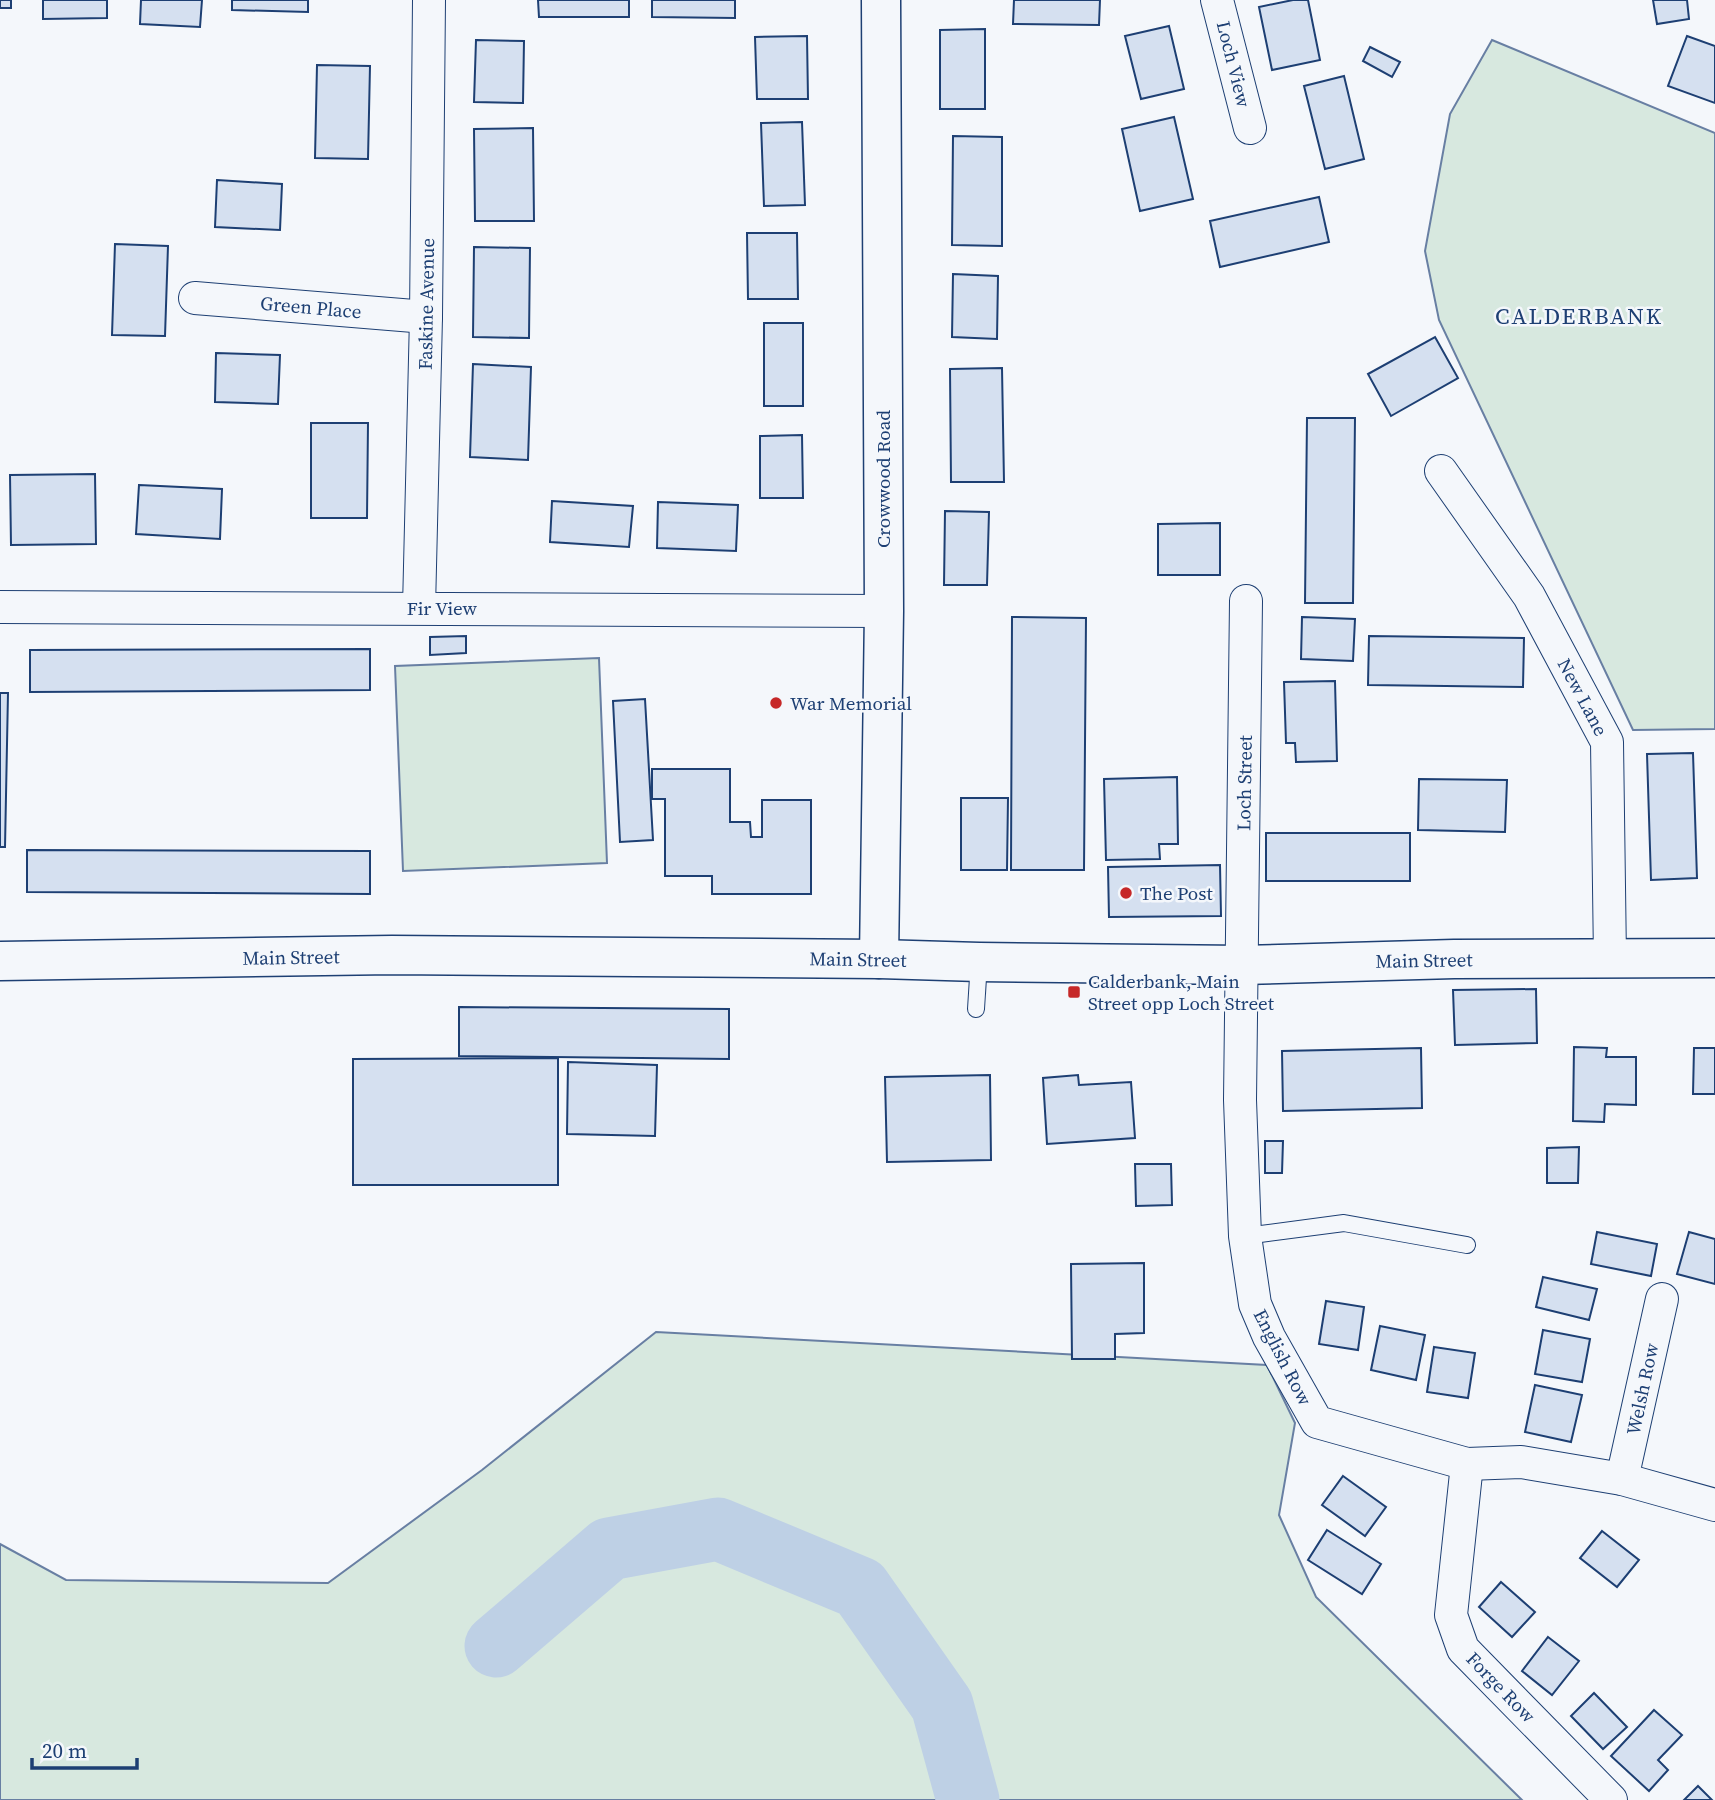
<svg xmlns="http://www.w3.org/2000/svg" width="1715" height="1800" font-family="'Source Serif 4',serif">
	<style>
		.green { fill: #d7e8df; stroke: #687fa3; stroke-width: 2 }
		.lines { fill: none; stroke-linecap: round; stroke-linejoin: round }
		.river { stroke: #bed0e5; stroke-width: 63 }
		.building { fill: #d5e0f0; stroke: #1d3f73; stroke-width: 2 }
		.lane-casing { stroke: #1d3f73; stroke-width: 18 }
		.street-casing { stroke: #1d3f73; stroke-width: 34 }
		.secondary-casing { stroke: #1d3f73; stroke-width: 41 }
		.lane { stroke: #f4f7fb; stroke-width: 16 }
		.street { stroke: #f4f7fb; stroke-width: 32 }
		.secondary { stroke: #f4f7fb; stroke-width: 38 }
		.poi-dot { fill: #c62828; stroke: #f4f7fb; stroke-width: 2.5 }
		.labels { text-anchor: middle; stroke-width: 5; stroke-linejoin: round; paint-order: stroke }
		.street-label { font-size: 19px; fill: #1d3f73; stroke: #f4f7fb }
		.poi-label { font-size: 19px; fill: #1d3f73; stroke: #f4f7fb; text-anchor: start }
		.quarter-label { font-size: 23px; letter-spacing: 2px; fill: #1d3f73; stroke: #f4f7fb }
	</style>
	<rect width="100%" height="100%" fill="#f4f7fb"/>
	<g class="green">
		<polygon points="1492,40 1715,133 1715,729 1633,730 1439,320 1425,251 1450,114"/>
		<polygon points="599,658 607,863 403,871 395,666"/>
		<polygon points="656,1332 1267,1365 1295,1423 1279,1515 1316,1597 1522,1800 0,1800 0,1544 66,1580 328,1583 482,1470"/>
	</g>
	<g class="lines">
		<polyline class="river" points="496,1646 609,1549 718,1529 860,1588 942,1705 968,1800"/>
	</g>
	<g class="building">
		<rect x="0" y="0" width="11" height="8"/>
		<polygon points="43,0 107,0 107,18 43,19"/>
		<polygon points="141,0 202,0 200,27 140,24"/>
		<polygon points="232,0 308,0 308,12 232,10"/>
		<polygon points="538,0 629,0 629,17 539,17"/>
		<polygon points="652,0 735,0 735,18 652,17"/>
		<polygon points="1014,0 1100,0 1099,25 1013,24"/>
		<polygon points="1293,0 1308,0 1320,60 1272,70 1259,7"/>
		<polygon points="1653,0 1687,0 1689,19 1657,24"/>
		<polygon points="1169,26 1184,89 1141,99 1125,36"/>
		<polygon points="985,29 985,109 940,109 940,30"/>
		<polygon points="807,36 808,99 757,99 755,37"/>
		<polygon points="1687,36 1715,46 1715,103 1668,86"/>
		<polygon points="476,40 524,41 523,103 474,102"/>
		<polygon points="1370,47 1400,62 1392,77 1363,61"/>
		<polygon points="317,65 370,66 368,159 315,158"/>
		<polygon points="1344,76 1364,159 1325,169 1304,86"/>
		<polygon points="1174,117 1193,199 1140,211 1122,129"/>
		<polygon points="802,122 805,205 764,206 761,123"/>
		<polygon points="533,128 534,221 475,221 474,129"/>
		<polygon points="953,136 1002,137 1002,246 952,245"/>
		<polygon points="217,180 282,184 280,230 215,227"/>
		<polygon points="1319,197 1329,242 1220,267 1210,221"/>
		<polygon points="747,233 797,233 798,299 748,299"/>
		<polygon points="115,244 168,246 165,336 112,335"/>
		<polygon points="474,247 530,248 529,338 473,337"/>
		<polygon points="953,274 998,276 997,339 952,337"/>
		<rect x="764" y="323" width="39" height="83"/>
		<polygon points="1435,337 1458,378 1391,416 1368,374"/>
		<polygon points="216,353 280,355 278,404 215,402"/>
		<polygon points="473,364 531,367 528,460 470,457"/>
		<polygon points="1002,368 1004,482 951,482 950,369"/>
		<polygon points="1307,418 1355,418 1353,603 1305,603"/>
		<polygon points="311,423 368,423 367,518 311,518"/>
		<polygon points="802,435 803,498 760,498 760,436"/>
		<polygon points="95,474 96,544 11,545 10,475"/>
		<polygon points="139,485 222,489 220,539 136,534"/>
		<polygon points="552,501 633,506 629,547 550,542"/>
		<polygon points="658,502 738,505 736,551 657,548"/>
		<polygon points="945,511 989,512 987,585 944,585"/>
		<polygon points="1220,523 1220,575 1158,575 1158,524"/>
		<polygon points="1012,617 1086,618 1084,870 1011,870"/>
		<polygon points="1302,617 1355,619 1353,661 1301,659"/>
		<polygon points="466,636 466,653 430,655 430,637"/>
		<polygon points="1369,636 1524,638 1523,687 1368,685"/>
		<polygon points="370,649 370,690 30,692 30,650"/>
		<polygon points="1335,681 1337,761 1296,762 1295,743 1286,743 1284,682"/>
		<polygon points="0,693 8,693 5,847 0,847"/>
		<polygon points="645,699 653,840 620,842 613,701"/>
		<polygon points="1693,753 1697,878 1651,880 1647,754"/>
		<polygon points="652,769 730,769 730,822 750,822 751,837 762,837 762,800 811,800 811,894 712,894 712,876 665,876 665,799 652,799"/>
		<polygon points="1177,777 1178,844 1159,844 1160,859 1106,860 1104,779"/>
		<polygon points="1419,779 1507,780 1505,832 1418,830"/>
		<polygon points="961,798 1008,798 1007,870 961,870"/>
		<rect x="1266" y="833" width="144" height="48"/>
		<polygon points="27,850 370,851 370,894 27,892"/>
		<polygon points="1220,865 1221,916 1109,917 1108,867"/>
		<polygon points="1536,989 1537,1043 1455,1045 1453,990"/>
		<polygon points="459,1007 729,1009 729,1059 459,1056"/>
		<polygon points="1574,1047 1607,1048 1606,1057 1636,1057 1636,1105 1605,1104 1604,1122 1573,1121"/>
		<polygon points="1421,1048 1422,1108 1283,1111 1282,1051"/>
		<polygon points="1694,1048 1715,1048 1715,1094 1693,1094"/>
		<polygon points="558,1058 558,1185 353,1185 353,1059"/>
		<polygon points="568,1062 657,1065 655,1136 567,1134"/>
		<polygon points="990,1075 991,1160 887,1162 885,1077"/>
		<polygon points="1078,1075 1079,1085 1131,1082 1135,1138 1047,1144 1043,1078"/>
		<polygon points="1265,1141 1283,1141 1282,1173 1265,1173"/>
		<polygon points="1579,1147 1578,1183 1547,1183 1547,1148"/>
		<polygon points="1135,1164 1171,1164 1172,1205 1136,1206"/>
		<polygon points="1597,1232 1657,1244 1651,1276 1591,1264"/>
		<polygon points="1689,1232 1715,1239 1715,1284 1677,1274"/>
		<polygon points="1144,1263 1144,1333 1115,1334 1115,1359 1072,1359 1071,1264"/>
		<polygon points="1543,1277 1597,1289 1589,1320 1536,1307"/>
		<polygon points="1326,1301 1364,1307 1358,1350 1319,1344"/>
		<polygon points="1380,1326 1425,1335 1416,1380 1371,1370"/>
		<polygon points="1543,1330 1590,1339 1582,1382 1535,1374"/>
		<polygon points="1434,1347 1475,1353 1468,1398 1427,1392"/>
		<polygon points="1535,1385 1582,1395 1571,1442 1525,1432"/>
		<polygon points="1343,1476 1386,1507 1365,1536 1322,1505"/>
		<polygon points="1327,1530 1381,1564 1362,1594 1308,1560"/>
		<polygon points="1602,1531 1639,1560 1617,1587 1580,1558"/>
		<polygon points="1501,1582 1535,1612 1512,1637 1479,1607"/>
		<polygon points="1548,1637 1579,1661 1552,1695 1522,1671"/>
		<polygon points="1594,1693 1627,1727 1603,1749 1571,1716"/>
		<polygon points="1654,1710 1682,1735 1658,1760 1668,1770 1649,1791 1611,1756"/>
		<polygon points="1698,1786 1712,1800 1684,1800"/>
	</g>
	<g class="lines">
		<g class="lane-casing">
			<g id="lane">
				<polyline points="976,1009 979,962"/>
				<polyline points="1245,1236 1344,1223 1467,1245"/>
			</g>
		</g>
		<g class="street-casing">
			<g id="street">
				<polyline points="1217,0 1250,128"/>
				<polyline points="195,298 426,317"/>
				<polyline points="1441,471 1529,596 1607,742 1610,959"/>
				<polyline points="1246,601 1240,1100 1245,1236 1255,1304 1269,1337 1317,1422 1467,1464 1521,1462 1622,1479 1715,1505"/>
				<polyline points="0,607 884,611"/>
				<polyline points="419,608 426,317 429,0"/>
				<polyline points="1467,1464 1451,1615 1463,1649 1611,1800"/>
				<polyline points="1622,1479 1662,1299"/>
			</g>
		</g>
		<g class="secondary-casing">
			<g id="secondary">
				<polyline points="879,959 884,611 881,0"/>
				<polyline points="0,961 392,955 879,959 979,962 1242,965 1454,959 1715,958"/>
			</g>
		</g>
		<use href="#lane" class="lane"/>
		<use href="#street" class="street"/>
		<use href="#secondary" class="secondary"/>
	</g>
	<g class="poi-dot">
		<circle cx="776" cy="703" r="7"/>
		<circle cx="1126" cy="893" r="7"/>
		<rect x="1067" y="985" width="14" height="14" rx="3.5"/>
	</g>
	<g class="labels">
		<g class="street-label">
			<text transform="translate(1234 64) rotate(76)" y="7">Loch View</text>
			<text transform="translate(426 304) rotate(-89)" y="7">Faskine Avenue</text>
			<text transform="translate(311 307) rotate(5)" y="7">Green Place</text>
			<text transform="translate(883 479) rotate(-90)" y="7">Crowwood Road</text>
			<text x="442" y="615">Fir View</text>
			<text transform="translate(1583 697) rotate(62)" y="7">New Lane</text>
			<text transform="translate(1244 783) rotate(-89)" y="7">Loch Street</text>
			<text transform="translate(291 957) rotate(-1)" y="7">Main Street</text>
			<text transform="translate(858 959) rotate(1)" y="7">Main Street</text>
			<text transform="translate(1424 960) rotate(-1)" y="7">Main Street</text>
			<text transform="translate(1283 1357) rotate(63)" y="7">English Row</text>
			<text transform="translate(1642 1389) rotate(-78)" y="7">Welsh Row</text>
			<text transform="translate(1501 1687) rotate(46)" y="7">Forge Row</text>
		</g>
		<g class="poi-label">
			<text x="790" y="710">War Memorial</text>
			<text x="1140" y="900">The Post</text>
			<text x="1088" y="988">Calderbank, Main<tspan x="1088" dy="22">Street opp Loch Street</tspan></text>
		</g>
		<g class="quarter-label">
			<text x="1579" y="324">CALDERBANK</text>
		</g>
	</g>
	<path d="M32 1758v10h105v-10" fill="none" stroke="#1d3f73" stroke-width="3.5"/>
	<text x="42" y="1758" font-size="21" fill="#1d3f73" stroke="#f4f7fb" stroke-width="5" paint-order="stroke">20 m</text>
</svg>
